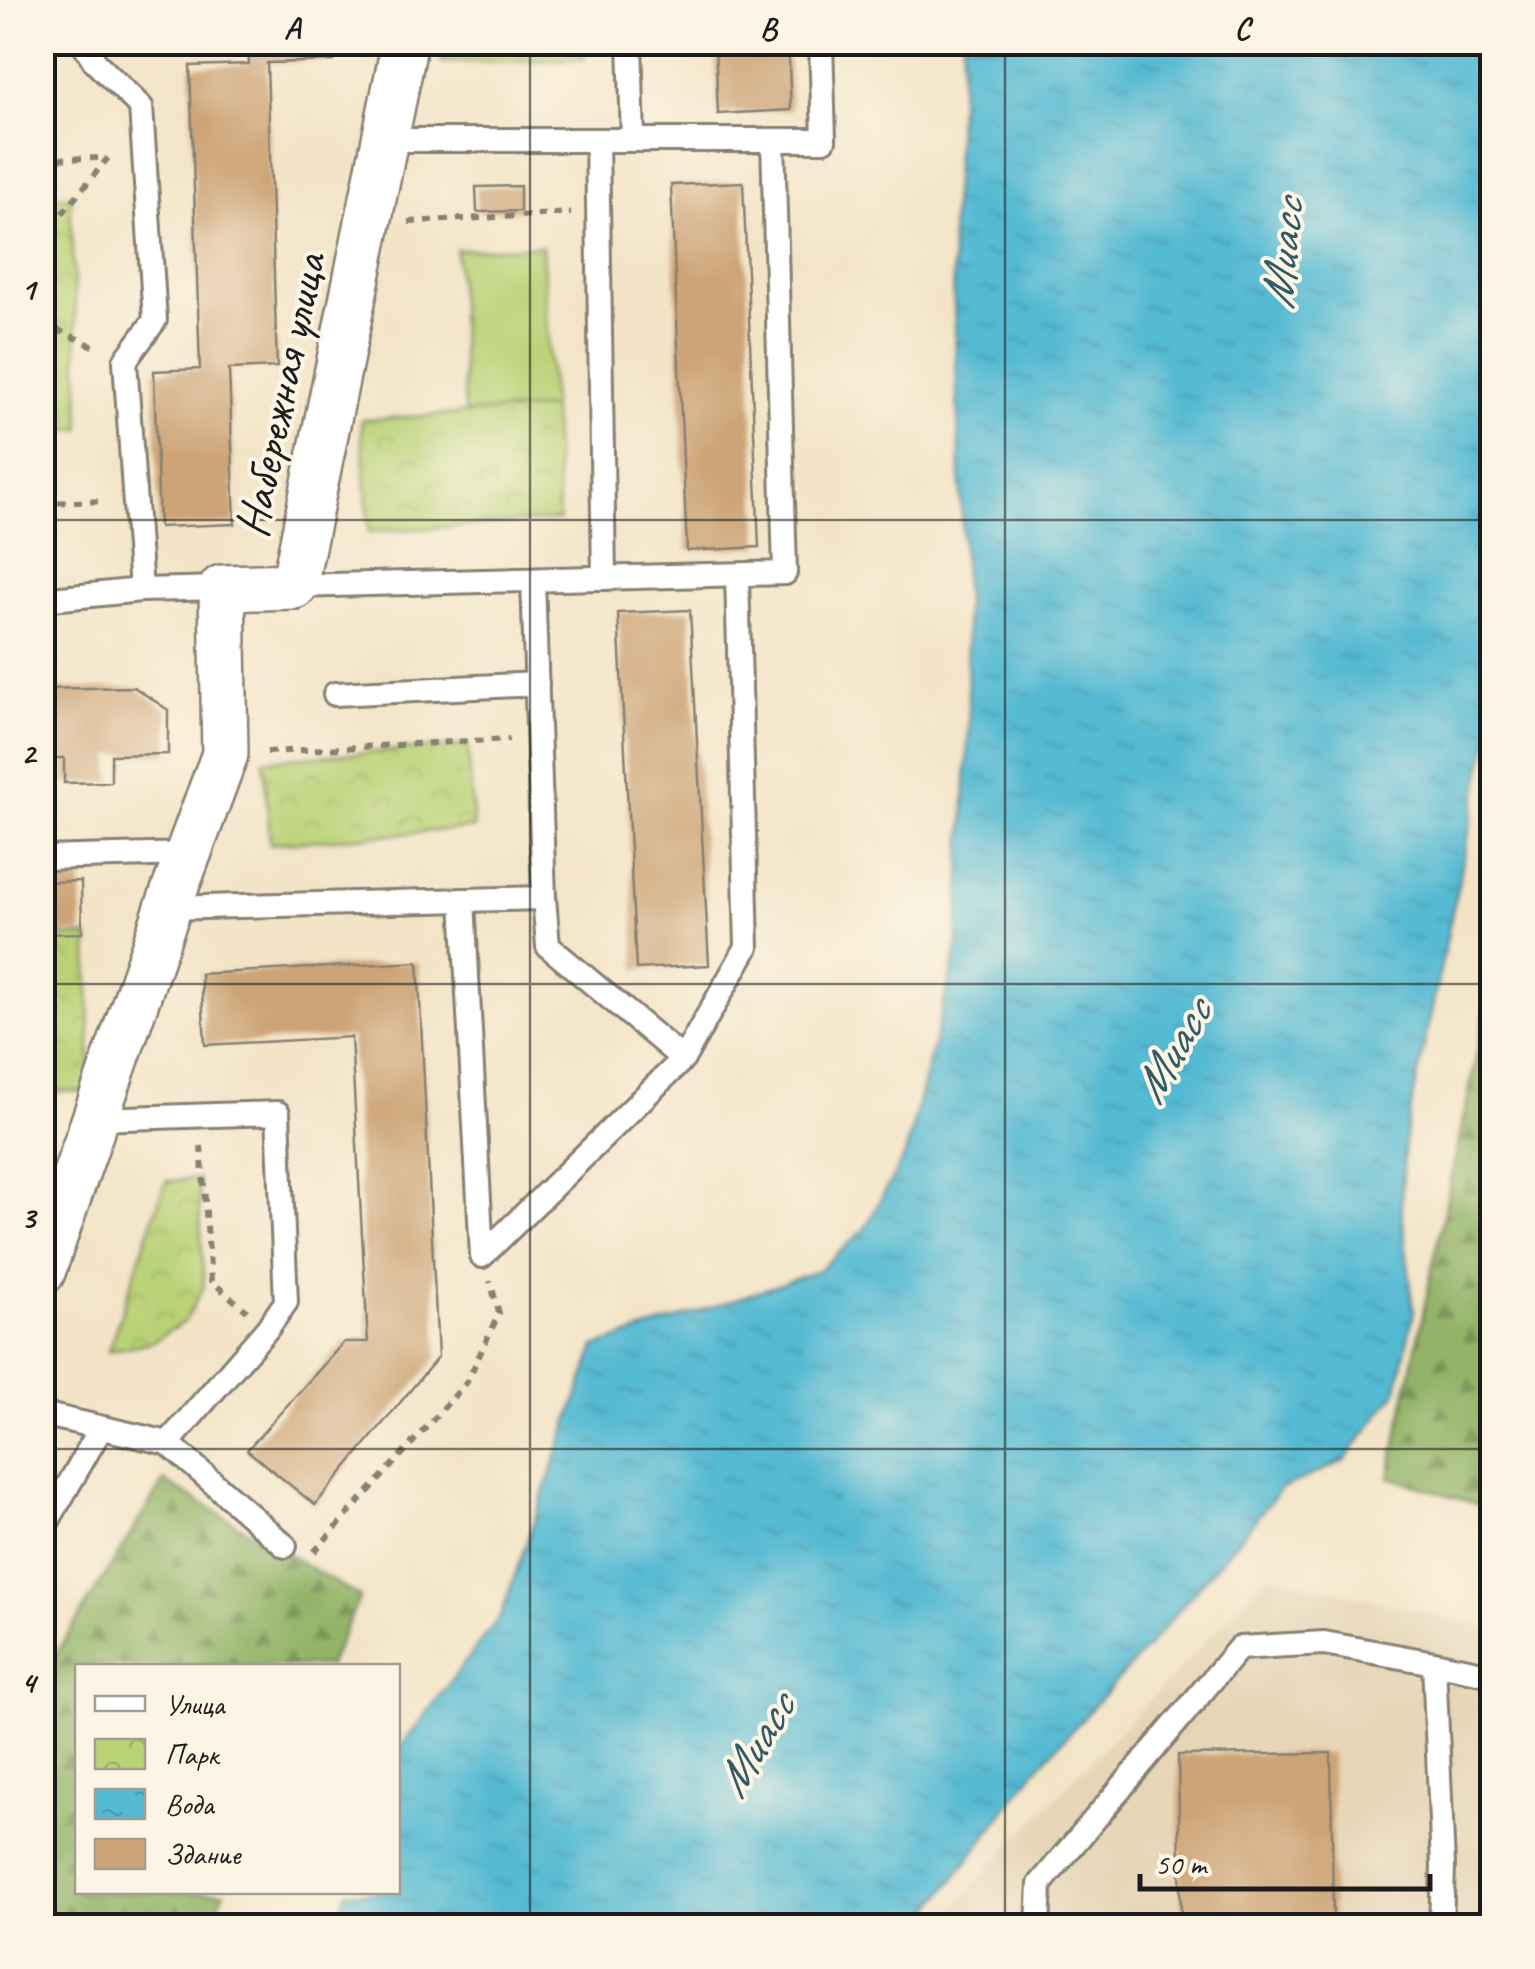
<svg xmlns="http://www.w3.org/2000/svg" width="1535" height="1969" font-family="Caveat,sans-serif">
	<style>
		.built { fill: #e6d5b7 }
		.grass { fill: #bad276; stroke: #6b7749; stroke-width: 2.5 }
		.forest { fill: url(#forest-firs); stroke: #586842; stroke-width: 2.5 }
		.park { fill: url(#park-crowns); stroke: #6b7749; stroke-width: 2.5 }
		.water { fill: url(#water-ripples); stroke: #386b78; stroke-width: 2.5 }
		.building { fill: #cda477 }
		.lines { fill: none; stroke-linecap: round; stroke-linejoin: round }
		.lane-casing { stroke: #888072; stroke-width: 28 }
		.street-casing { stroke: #888072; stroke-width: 50 }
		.path { stroke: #888072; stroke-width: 6; stroke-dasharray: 8 8; stroke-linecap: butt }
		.lane { stroke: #fff; stroke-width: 22 }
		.street { stroke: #fff; stroke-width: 45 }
		.grid { fill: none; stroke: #1c1c1c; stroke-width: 2.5; stroke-opacity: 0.55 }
		.labels { text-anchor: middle; stroke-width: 8; stroke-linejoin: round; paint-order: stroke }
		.street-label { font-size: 48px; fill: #1c1c1c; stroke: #fcf5e5 }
		.water-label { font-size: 50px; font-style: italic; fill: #325b65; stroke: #fcf5e5 }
		.neatline { fill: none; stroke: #1c1c1c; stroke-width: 4 }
		.grid-label { font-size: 32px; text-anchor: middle; font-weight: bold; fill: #1c1c1c }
	</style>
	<defs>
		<pattern id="forest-firs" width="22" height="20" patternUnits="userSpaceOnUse" patternTransform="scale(2.5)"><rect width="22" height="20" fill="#93b467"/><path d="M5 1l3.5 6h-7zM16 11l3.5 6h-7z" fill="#779254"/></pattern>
		<pattern id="park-crowns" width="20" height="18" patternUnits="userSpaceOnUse" patternTransform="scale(2.5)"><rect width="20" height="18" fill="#bad276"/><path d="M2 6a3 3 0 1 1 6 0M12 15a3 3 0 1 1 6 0" fill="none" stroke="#9fb466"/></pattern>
		<pattern id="water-ripples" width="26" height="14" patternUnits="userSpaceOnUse" patternTransform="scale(2.5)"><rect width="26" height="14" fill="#54bad3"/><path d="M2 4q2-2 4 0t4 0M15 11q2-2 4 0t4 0" fill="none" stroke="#499fb5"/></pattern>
	</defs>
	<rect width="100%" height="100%" fill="#fcf5e5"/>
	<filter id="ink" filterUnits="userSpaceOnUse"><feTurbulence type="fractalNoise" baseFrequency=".01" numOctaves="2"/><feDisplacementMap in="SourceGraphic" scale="20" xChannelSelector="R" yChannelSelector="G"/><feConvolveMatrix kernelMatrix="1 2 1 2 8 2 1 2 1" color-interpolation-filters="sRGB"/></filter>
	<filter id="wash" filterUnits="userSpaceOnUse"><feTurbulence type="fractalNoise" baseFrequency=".0048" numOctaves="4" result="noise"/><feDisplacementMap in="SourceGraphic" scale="40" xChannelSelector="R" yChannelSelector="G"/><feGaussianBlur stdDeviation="2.25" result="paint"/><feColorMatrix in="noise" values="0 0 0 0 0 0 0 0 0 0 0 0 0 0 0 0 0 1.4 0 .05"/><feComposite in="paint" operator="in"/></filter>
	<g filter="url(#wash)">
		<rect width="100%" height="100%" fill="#f3e4c7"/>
		<polygon class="built" points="1269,1575 1492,1629 1492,1926 941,1926 976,1881"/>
		<g class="grass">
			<polygon points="442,43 584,43 584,59 442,63"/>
			<polygon points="542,246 552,408 465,413 456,250"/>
		</g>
		<g class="forest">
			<polygon points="1492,981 1492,1509 1389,1477"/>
			<polygon points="164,1481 360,1597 328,1666 78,1666 78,1892 225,1892 209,1926 43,1926 42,1676"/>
		</g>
		<g class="park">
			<polygon points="70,196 81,429 43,431 43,197"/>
			<polygon points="552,408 559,520 369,532 361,420"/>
			<polygon points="468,745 474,828 270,844 264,760"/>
			<polygon points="88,936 91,1091 43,1092 42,937"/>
			<polygon points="198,1179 204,1286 185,1321 152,1342 108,1351 166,1181"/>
		</g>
		<polygon class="water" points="963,42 1492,43 1492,723 1405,1137 1401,1206 1414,1312 1396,1393 1344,1461 1281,1489 1151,1643 1033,1773 919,1926 334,1926 347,1892 398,1892 398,1753 400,1748 501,1615 595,1347 818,1271 864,1230 905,1155 957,952 969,723 951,225"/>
		<g id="blocks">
			<g class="building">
				<polygon points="248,42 333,42 334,61 267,63 277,367 229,369 235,524 159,527 154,371 200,369 190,66 249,64"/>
				<polygon points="715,42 788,42 791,110 718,114"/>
				<polygon points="743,182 759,547 687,551 671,185"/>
				<polygon points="520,186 520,211 477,212 476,187"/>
				<polygon points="690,610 709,965 636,969 618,613"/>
				<polygon points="134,687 168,710 168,754 111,755 111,782 64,783 64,758 42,758 42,689"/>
				<polygon points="81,881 82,933 42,934 42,882"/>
				<polygon points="418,962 438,1357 315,1505 247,1450 344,1342 368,1342 351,1037 205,1045 201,974"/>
				<polygon points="1331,1753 1333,1926 1181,1926 1178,1755"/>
			</g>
		</g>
	</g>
	<g filter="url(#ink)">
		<use href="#blocks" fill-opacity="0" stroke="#888072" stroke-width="2.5"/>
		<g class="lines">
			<g class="lane-casing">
				<g id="lane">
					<polyline points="83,42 95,62 141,107 155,320 125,361 141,590"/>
					<polyline points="630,42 633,140"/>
					<polyline points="384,140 824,140 821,42"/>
					<polyline points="597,140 604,578"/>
					<polyline points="533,580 544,898 548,946 683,1059"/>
					<polyline points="294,586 785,573 773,140"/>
					<polyline points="42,600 141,590 222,588"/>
					<polyline points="335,694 537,684"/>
					<polyline points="42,858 189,854"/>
					<polyline points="463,901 482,1256 683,1059 747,947 737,575"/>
					<polyline points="168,908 544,898"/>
					<polyline points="97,1119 278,1113 286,1302 267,1329 168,1443"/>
					<polyline points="42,1414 168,1443 285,1546"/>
					<polyline points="42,1531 101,1428"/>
					<polyline points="1434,1663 1492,1675"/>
					<polyline points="1038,1926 1040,1884 1239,1648 1324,1643 1434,1663 1443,1866 1441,1926"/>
				</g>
			</g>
			<g class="street-casing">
				<polyline id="street" points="42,1272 168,908 225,754 222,588 294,586 402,56 401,42"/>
			</g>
			<g class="path">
				<polyline points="42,159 106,158"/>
				<polyline points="409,222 571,213"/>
				<polyline points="42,238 108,158"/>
				<polyline points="42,323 100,349"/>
				<polyline points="42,503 106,501"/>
				<polyline points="267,752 509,739"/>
				<polyline points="201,1146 211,1281 247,1311"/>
				<polyline points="314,1552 467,1382 499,1313 490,1281"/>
			</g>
			<use href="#lane" class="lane"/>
			<use href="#street" class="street"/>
		</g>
	</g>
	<path class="grid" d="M 530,42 L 530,1926M 1005,42 L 1005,1926M 42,520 L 1492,520M 42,984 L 1492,984M 42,1449 L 1492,1449"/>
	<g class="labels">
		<g class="street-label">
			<text transform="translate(279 395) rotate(-78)" y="17">Набережная улица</text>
		</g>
		<g class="water-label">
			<text transform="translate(1280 254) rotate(-84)" y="18">Миасс</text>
			<text transform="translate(1170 1050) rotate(-60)" y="18">Миасс</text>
			<text transform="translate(753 1744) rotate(-59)" y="18">Миасс</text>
		</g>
	</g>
	<rect width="1535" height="1969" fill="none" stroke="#fcf5e5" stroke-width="110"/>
	<rect x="75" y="1664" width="325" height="230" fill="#fcf5e5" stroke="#a29e95" stroke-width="2.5"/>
	<rect x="95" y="1696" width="50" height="15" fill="#ffffff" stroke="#a29e95" stroke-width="2.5"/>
	<text x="165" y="1714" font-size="30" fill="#1c1c1c">Улица</text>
	<rect x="95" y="1739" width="50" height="30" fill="url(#park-crowns)" stroke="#a29e95" stroke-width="2.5"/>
	<text x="165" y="1764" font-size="30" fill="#1c1c1c">Парк</text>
	<rect x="95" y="1789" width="50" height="30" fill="url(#water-ripples)" stroke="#a29e95" stroke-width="2.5"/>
	<text x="165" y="1814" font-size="30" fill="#1c1c1c">Вода</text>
	<rect x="95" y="1839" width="50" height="30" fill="#cda477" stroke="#a29e95" stroke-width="2.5"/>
	<text x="165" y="1864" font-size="30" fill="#1c1c1c">Здание</text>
	<path d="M1140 1874v15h290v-15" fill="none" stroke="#1c1c1c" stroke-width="5"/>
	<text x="1155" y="1874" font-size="30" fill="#1c1c1c" stroke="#fcf5e5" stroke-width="8" paint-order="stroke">50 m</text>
	<rect x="55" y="55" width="1425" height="1859" class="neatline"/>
	<g class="grid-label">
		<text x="292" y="39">A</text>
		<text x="768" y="39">B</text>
		<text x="1242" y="39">C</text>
		<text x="28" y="299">1</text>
		<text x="28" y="764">2</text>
		<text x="28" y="1228">3</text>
		<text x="28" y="1693">4</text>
	</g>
</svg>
